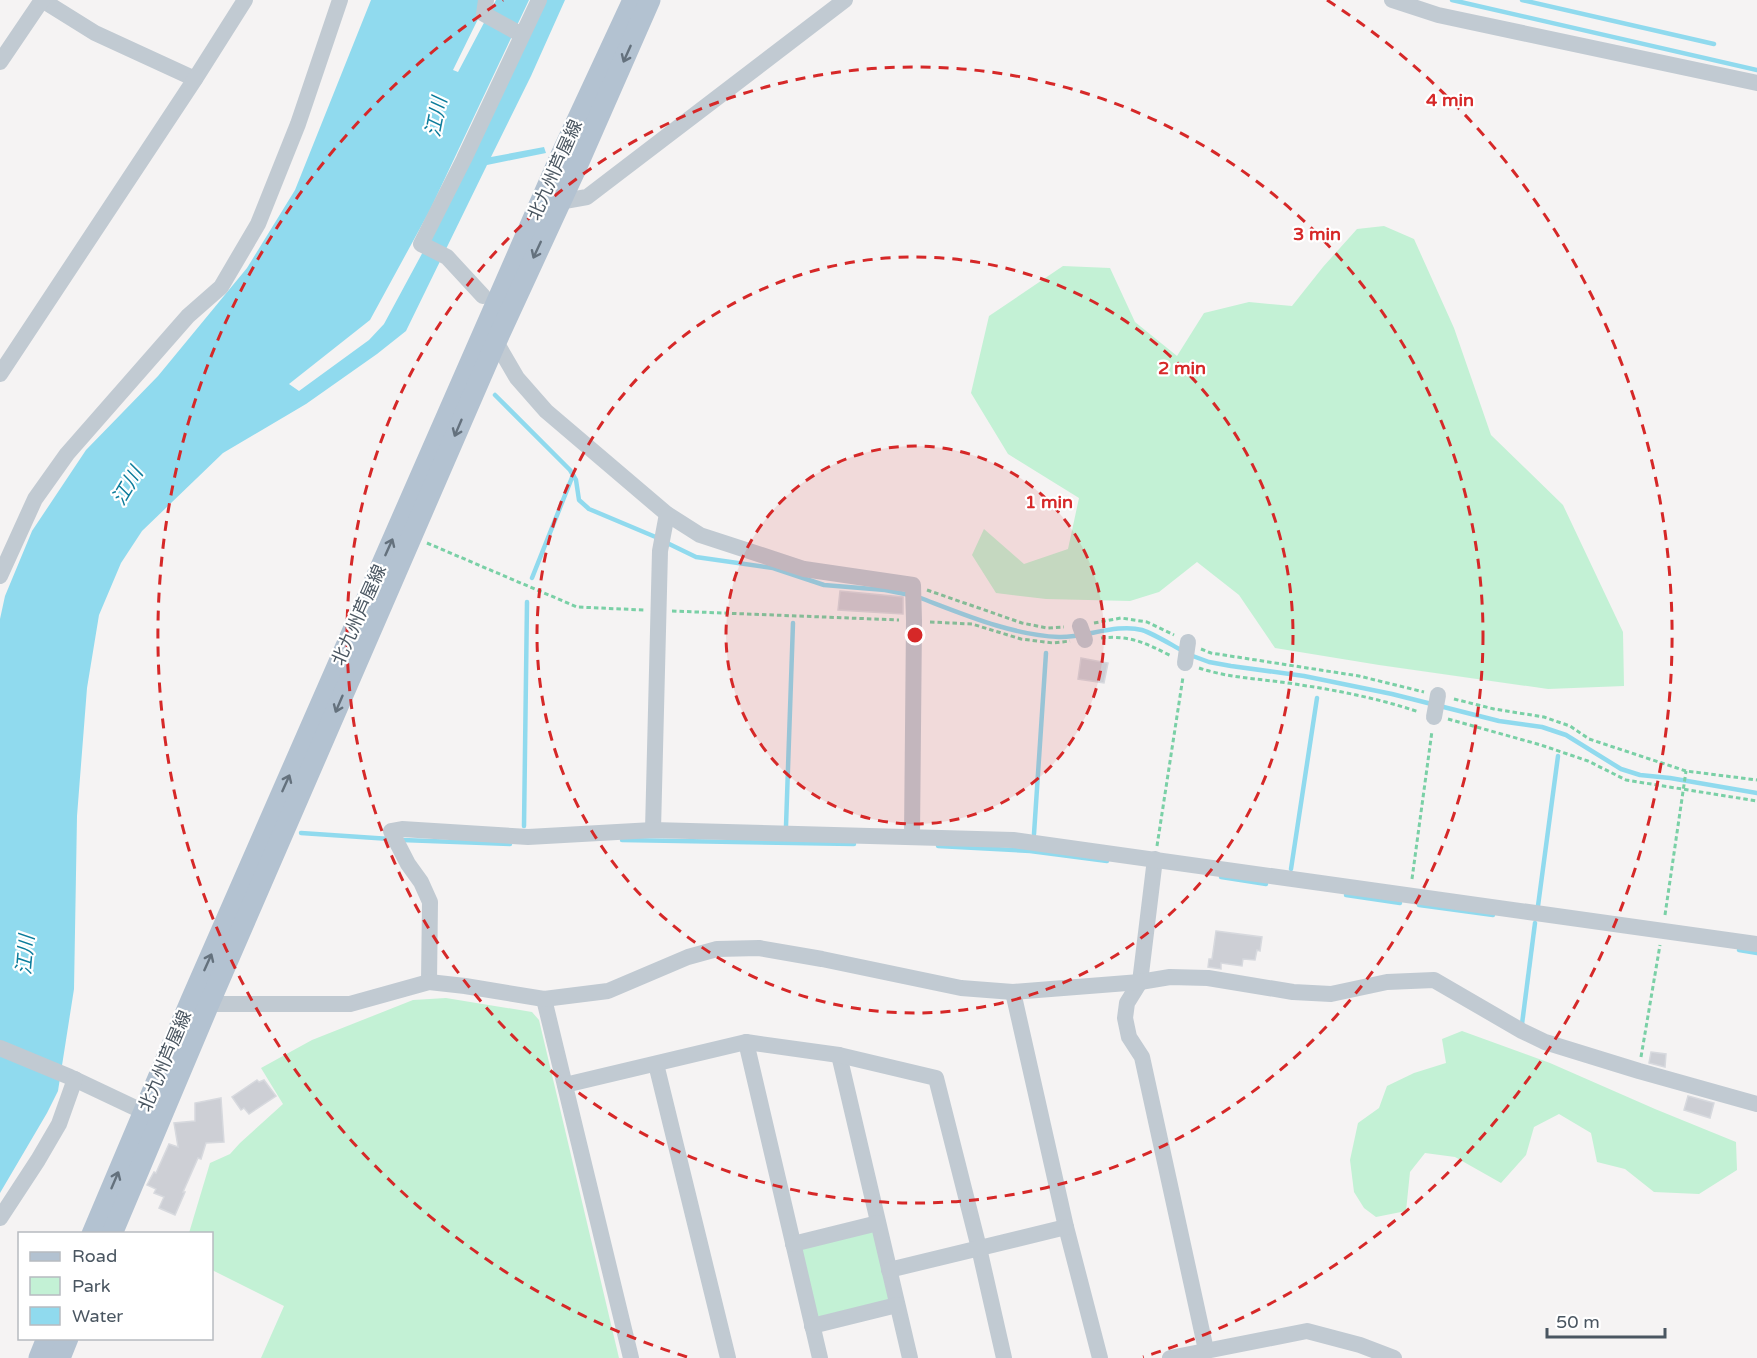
<svg xmlns="http://www.w3.org/2000/svg" width="1757" height="1358" font-family="'Varela Round','Noto Sans JP',sans-serif">
	<style>
		.green { fill: #c3f1d5 }
		.water { fill: #90daee }
		.lines { fill: none; stroke-linecap: round; stroke-linejoin: round }
		.stream { stroke: #90daee; stroke-width: 4.5 }
		.building { fill: #cdcfd5; stroke: #d7d9de; stroke-width: 1.5 }
		.path { stroke: #7ad0a6; stroke-width: 3; stroke-dasharray: 4.5 3; stroke-linecap: butt }
		.minor { stroke: #c1cad2; stroke-width: 16 }
		.major { stroke: #b3c2d1; stroke-width: 21 }
		.oneway { stroke: #64717d }
		.ring { fill: none; stroke: #d62828; stroke-width: 3; stroke-dasharray: 10 8 }
		.labels { text-anchor: middle; stroke-width: 4.5; stroke-linejoin: round; paint-order: stroke }
		.street-label { font-size: 18px; fill: #4a5661; stroke: #fff }
		.water-label { font-size: 20px; font-style: italic; fill: #0c7c9b; stroke: #fff }
		.centre { fill: #d62828; stroke: #fff; stroke-width: 3 }
		.ring-label { font-size: 18px; text-anchor: middle; font-weight: bold; fill: #d62828; stroke: #fff; stroke-width: 4.5; stroke-linejoin: round; paint-order: stroke }
	</style>
	<rect width="100%" height="100%" fill="#f5f3f3"/>
	<g class="green">
		<polygon points="1384,226 1414,239 1454,328 1491,435 1563,505 1623,632 1624,686 1548,689 1379,665 1275,648 1239,595 1197,562 1159,592 1130,601 1046,599 996,593 972,555 984,529 1024,564 1068,549 1079,498 1008,454 971,393 989,316 1063,266 1110,268 1135,322 1177,356 1204,313 1249,302 1292,306 1323,267 1357,229"/>
		<polygon points="446,998 532,1012 539,1020 619,1358 261,1358 284,1306 212,1270 212,1234 189,1233 210,1163 230,1154 240,1143 283,1104 261,1068 312,1040 413,1000"/>
		<polygon points="1462,1031 1550,1063 1655,1109 1736,1142 1737,1170 1699,1194 1654,1192 1625,1169 1597,1162 1591,1133 1559,1114 1534,1127 1526,1155 1501,1183 1455,1157 1425,1153 1410,1172 1406,1211 1376,1217 1364,1208 1354,1192 1350,1160 1358,1123 1379,1108 1387,1086 1414,1073 1446,1063 1442,1039"/>
		<polygon points="874,1229 891,1302 818,1320 800,1247"/>
	</g>
	<polygon class="water" points="371,0 482,0 479,17 453,70 458,72 496,0 529,0 430,210 370,320 289,384 299,391 369,340 384,324 459,185 546,0 565,0 531,76 491,157 544,147 546,153 487,165 406,331 377,354 306,404 223,453 142,531 121,563 99,615 87,688 77,816 74,989 58,1091 47,1113 0,1193 0,619 5,596 32,531 86,450 158,376 247,268 295,190"/>
	<g class="lines">
		<g class="stream">
			<polyline points="1452,0 1757,70"/>
			<polyline points="1522,0 1714,44"/>
			<polyline points="495,395 570,470 576,480 579,500 589,509 658,538"/>
			<polyline points="665,542 696,557 773,568 824,585 885,590 910,595"/>
			<polyline points="532,578 573,475"/>
			<path d="M 918,597 C 963,614 1011,635 1059,637 C 1084,638 1117,623 1142,630 C 1154,634 1170,644 1183,651"/>
			<polyline points="1190,655 1209,662 1231,666 1304,676 1392,694 1499,721 1542,727 1566,735 1621,769 1640,775 1670,778 1757,793"/>
			<polyline points="524,826 527,602"/>
			<polyline points="786,826 793,623"/>
			<polyline points="301,833 390,839"/>
			<polyline points="1034,834 1046,653"/>
			<polyline points="402,840 510,844"/>
			<polyline points="622,840 854,844"/>
			<polyline points="938,846 1030,851 1107,861"/>
			<polyline points="1291,869 1317,698"/>
			<polyline points="1221,877 1266,884"/>
			<polyline points="1346,895 1400,903"/>
			<polyline points="1419,905 1493,915"/>
			<polyline points="1538,906 1558,756"/>
			<polyline points="1739,950 1757,953"/>
			<polyline points="1522,1024 1535,923"/>
		</g>
	</g>
	<g class="building">
		<polygon points="840,591 903,597 903,614 838,610"/>
		<polygon points="1081,658 1108,663 1104,683 1078,679"/>
		<polygon points="1216,931 1262,937 1260,951 1257,950 1255,960 1243,959 1242,966 1221,963 1221,969 1208,967 1209,959 1212,959"/>
		<polygon points="1651,1052 1666,1054 1665,1067 1649,1063"/>
		<polygon points="257,1080 259,1082 264,1080 276,1096 249,1114 244,1108 241,1110 232,1097"/>
		<polygon points="1688,1096 1714,1103 1710,1118 1684,1110"/>
		<polygon points="221,1098 224,1142 206,1143 201,1159 198,1158 183,1192 185,1192 175,1215 159,1208 164,1197 154,1193 156,1189 147,1185 154,1172 156,1173 169,1144 178,1147 174,1123 195,1121 195,1103"/>
	</g>
	<g class="lines">
		<g class="path">
			<polyline points="427,543 577,607 644,610"/>
			<polyline points="927,590 1022,623 1047,628 1064,627"/>
			<polyline points="672,611 899,620"/>
			<polyline points="930,622 972,624 1021,639 1053,643 1070,641"/>
			<polyline points="1094,623 1121,618 1147,622 1174,635"/>
			<path d="M 1101,638 C 1130,635 1146,643 1171,656"/>
			<polyline points="1201,649 1211,653 1359,676 1424,692"/>
			<path d="M 1199,668 C 1232,679 1267,679 1301,685 C 1341,691 1380,699 1419,712"/>
			<polyline points="1454,699 1494,709 1544,717 1570,726 1589,739 1686,771 1757,780"/>
			<polyline points="1448,719 1541,745 1588,761 1626,780 1757,801"/>
			<polyline points="1157,846 1183,677"/>
			<polyline points="1412,879 1432,731"/>
			<polyline points="1665,915 1686,771"/>
			<polyline points="1641,1057 1660,945"/>
		</g>
		<g class="minor">
			<polyline points="42,0 95,33 195,79"/>
			<polyline points="486,0 484,14 522,35"/>
			<polyline points="1392,0 1438,15 1757,83"/>
			<polyline points="0,62 42,0"/>
			<polyline points="553,200 559,202 587,197 845,0"/>
			<polyline points="483,296 447,257 421,244 464,159 539,0"/>
			<polyline points="496,342 517,378 546,411 667,514 700,535 804,569 913,585 914,621 912,837"/>
			<polyline points="0,374 195,79 245,0"/>
			<polyline points="0,576 35,499 67,454 188,316 221,287 258,224 298,124 340,0"/>
			<polyline points="1080,626 1085,640"/>
			<polyline points="1185,663 1188,642"/>
			<polyline points="1434,717 1438,695"/>
			<polyline points="653,830 660,551 667,514"/>
			<polyline points="1155,859 1140,982 1127,1003 1125,1018 1129,1037 1142,1057 1206,1350"/>
			<polyline points="429,982 430,902 421,882 408,864 391,831 402,829 528,837 653,830 1013,840 1757,944"/>
			<polyline points="1013,992 1066,1227 1100,1358"/>
			<polyline points="544,999 631,1358"/>
			<polyline points="198,1001 209,1004 350,1004 429,982 465,986 544,999 608,991 688,957 717,949 759,948 822,959 961,988 1013,992 1140,982 1170,977 1208,978 1293,992 1331,994 1387,982 1434,980 1522,1031 1545,1042 1639,1071 1757,1104"/>
			<polyline points="746,1042 820,1358"/>
			<polyline points="0,1048 70,1077 144,1112"/>
			<polyline points="839,1055 910,1358"/>
			<polyline points="656,1064 728,1358"/>
			<polyline points="565,1085 746,1042 839,1055 936,1078 979,1248 1004,1358"/>
			<polyline points="0,1218 38,1160 59,1124 75,1079"/>
			<polyline points="793,1244 878,1223"/>
			<polyline points="889,1270 1066,1227"/>
			<polyline points="812,1326 897,1305"/>
			<polyline points="1170,1358 1307,1331 1360,1345 1394,1358"/>
		</g>
		<g class="major">
			<polyline points="92,1234 191,1000 561,155 633,0"/>
			<polyline points="112,1234 209,1004 496,342 578,164 650,0"/>
			<polyline points="39,1358 47,1338"/>
			<polyline points="60,1358 68,1338"/>
		</g>
	</g>
	<defs><path id="oneway-shaft" d="M-6 0H5M1.5-3L5.5 0L1.5 3" fill="none" stroke-width="1.6" stroke-linecap="round" stroke-linejoin="round" transform="scale(1.5)"/></defs>
	<g class="oneway">
		<use href="#oneway-shaft" transform="translate(627 54) rotate(114)"/>
		<use href="#oneway-shaft" transform="translate(537 250) rotate(115)"/>
		<use href="#oneway-shaft" transform="translate(458 428) rotate(113)"/>
		<use href="#oneway-shaft" transform="translate(389 547) rotate(-66)"/>
		<use href="#oneway-shaft" transform="translate(339 704) rotate(113)"/>
		<use href="#oneway-shaft" transform="translate(286 783) rotate(-66)"/>
		<use href="#oneway-shaft" transform="translate(208 962) rotate(-66)"/>
		<use href="#oneway-shaft" transform="translate(115 1180) rotate(-67)"/>
	</g>
	<circle cx="915" cy="635" r="189" fill="#d62828" fill-opacity=".12"/>
	<g class="ring">
		<circle cx="915" cy="635" r="189"/>
		<circle cx="915" cy="635" r="378"/>
		<circle cx="915" cy="635" r="568"/>
		<path d="M687 1357A757 757 0 0 1 503 0M1327 0A757 757 0 0 1 1143 1357"/>
	</g>
	<g class="labels">
		<g class="street-label">
			<text transform="translate(555 170) rotate(-66)" y="6">北九州芦屋線</text>
			<text transform="translate(359 615) rotate(-66)" y="6">北九州芦屋線</text>
			<text transform="translate(165 1061) rotate(-67)" y="6">北九州芦屋線</text>
		</g>
		<g class="water-label">
			<text transform="translate(436 117) rotate(-79)" y="7">江川</text>
			<text transform="translate(127 486) rotate(-59)" y="7">江川</text>
			<text transform="translate(25 955) rotate(-85)" y="7">江川</text>
		</g>
	</g>
	<circle cx="915" cy="635" r="9" class="centre"/>
	<g class="ring-label">
		<text x="1450" y="106">4 min</text>
		<text x="1317" y="240">3 min</text>
		<text x="1182" y="374">2 min</text>
		<text x="1049" y="508">1 min</text>
	</g>
	<rect x="18" y="1232" width="195" height="108" fill="#ffffff" stroke="#b7bbc0" stroke-width="1.5"/>
	<rect x="30" y="1252" width="30" height="9" fill="#b3c2d1" stroke="#b7bbc0" stroke-width="1.5"/>
	<text x="72" y="1262" font-size="18" fill="#4a5661">Road</text>
	<rect x="30" y="1277" width="30" height="18" fill="#c3f1d5" stroke="#b7bbc0" stroke-width="1.5"/>
	<text x="72" y="1292" font-size="18" fill="#4a5661">Park</text>
	<rect x="30" y="1307" width="30" height="18" fill="#90daee" stroke="#b7bbc0" stroke-width="1.5"/>
	<text x="72" y="1322" font-size="18" fill="#4a5661">Water</text>
	<path d="M1547 1328v9h118v-9" fill="none" stroke="#4a5661" stroke-width="3"/>
	<text x="1556" y="1328" font-size="18" fill="#4a5661" stroke="#ffffff" stroke-width="4.5" paint-order="stroke">50 m</text>
</svg>
